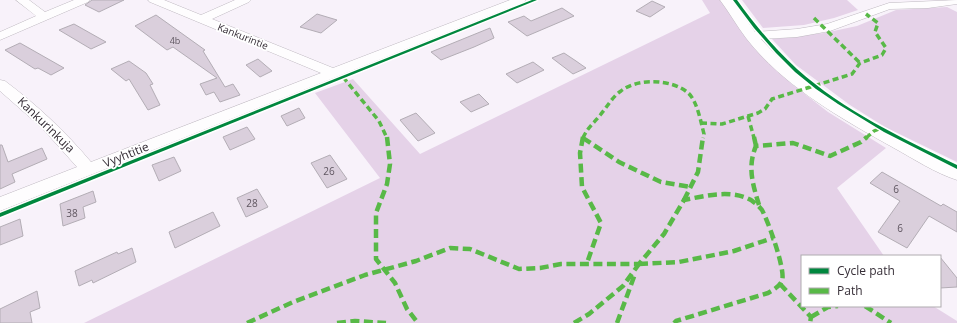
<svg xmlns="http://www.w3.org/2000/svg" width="957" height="323" font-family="'Open Sans',sans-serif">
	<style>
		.green { fill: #e5d2e8 }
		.building { fill: #dacfdc; stroke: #b3adb5 }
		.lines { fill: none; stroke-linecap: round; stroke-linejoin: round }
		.minor-casing { stroke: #bfb9c1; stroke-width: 1 }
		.minor { fill: #fefdfe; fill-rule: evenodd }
		.quiet-far1 { stroke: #58b947; stroke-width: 3.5; stroke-dasharray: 6 3.5; stroke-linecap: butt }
		.quiet { stroke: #58b947; stroke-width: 4.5; stroke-dasharray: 9 4.5; stroke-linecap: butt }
		.cycleway-casing { stroke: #fff; stroke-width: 3 }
		.cycleway { fill: #00873e; fill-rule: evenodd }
		.labels { text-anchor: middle; stroke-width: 3.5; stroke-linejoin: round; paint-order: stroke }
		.far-number-label { font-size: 9px; fill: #5f5660 }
		.far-street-label { font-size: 10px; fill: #362e37; stroke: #fff }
		.number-label { font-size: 10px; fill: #5f5660 }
		.street-label { font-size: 12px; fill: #362e37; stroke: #fff }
	</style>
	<rect width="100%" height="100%" fill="#f8f2fa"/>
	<g class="green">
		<polygon points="702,0 721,0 758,51 792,84 828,112 886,148 837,188 884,256 802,256 802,306 933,306 957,321 957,323 84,323 380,178 315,93 353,79 420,154 710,13"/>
		<polygon points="742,0 847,0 858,10 834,18 804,25 763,28"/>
		<polygon points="947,7 957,12 957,162 885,127 850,105 796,65 772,39 824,33 857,26 896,10"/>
	</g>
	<g class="building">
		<polygon points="92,0 124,0 99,12 85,5"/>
		<polygon points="652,1 665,7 650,17 636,11"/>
		<polygon points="562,8 574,16 527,36 508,22 524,16 531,21"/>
		<polygon points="317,14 337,20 321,33 300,27"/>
		<polygon points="156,15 205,50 203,51 225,87 233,84 240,95 220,102 214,92 206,95 200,84 217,78 173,47 167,50 135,26"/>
		<polygon points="74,24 106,42 91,49 59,30"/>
		<polygon points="490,28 494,38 474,47 441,60 431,52"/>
		<polygon points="20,43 64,68 51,75 38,68 35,69 5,50"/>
		<polygon points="564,53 576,61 586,68 573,74 552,58"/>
		<polygon points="258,59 272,71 260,77 246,65"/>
		<polygon points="129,61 146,73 153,84 150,85 160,105 148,110 129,79 126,81 111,69"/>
		<polygon points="533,62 544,70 517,83 506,74"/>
		<polygon points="479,94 489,104 471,112 460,102"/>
		<polygon points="299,108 305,118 287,126 281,116"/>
		<polygon points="416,113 435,133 418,141 400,120"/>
		<polygon points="247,127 255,139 230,150 223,137"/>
		<polygon points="0,145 2,145 8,162 42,148 47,159 12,174 15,182 0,189"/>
		<polygon points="330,155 347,179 327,188 311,163"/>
		<polygon points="174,157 181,171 159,181 152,165"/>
		<polygon points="882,172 941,206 943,204 957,212 957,232 929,216 907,248 878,232 900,201 870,183"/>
		<polygon points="257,189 268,207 246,217 237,198"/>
		<polygon points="93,191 96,202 83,207 85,218 63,226 60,204"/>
		<polygon points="213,212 220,226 175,248 169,232"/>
		<polygon points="20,219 23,236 0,245 0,227"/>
		<polygon points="132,248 136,262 93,283 92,280 79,286 75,271 117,252 118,254"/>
		<polygon points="940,257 957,278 957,287 940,288"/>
		<polygon points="37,291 40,308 30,312 32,323 0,323 0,309"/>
	</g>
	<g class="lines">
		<g class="minor-casing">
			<g id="minor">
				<polygon points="16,0 29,0 45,12 74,0 90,0 88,2 0,40 0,32 36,16"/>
				<path d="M 148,0 L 164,0 L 201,15 L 235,0 L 251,0 L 249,2 L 212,19 L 333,68 L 510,0 L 526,0 L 524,2 L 0,211 L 0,197 L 77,167 L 42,128 L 0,91 L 0,80 L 5,81 C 37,105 65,131 91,162 L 321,73 L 150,2 Z"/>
				<path d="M 720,0 L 732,0 L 755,32 L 797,29 L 827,24 L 889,3 L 957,0 L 957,4 L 928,8 L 890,9 L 830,31 L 797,37 L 761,39 C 810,95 891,134 957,167 L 957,180 C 935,173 914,159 894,148 C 842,119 783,86 746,38 C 737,26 729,12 720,0 Z"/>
			</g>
		</g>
		<use href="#minor" class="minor"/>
		<g class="quiet-far1">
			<polyline points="814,18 860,63"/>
			<polyline points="343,77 379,121 387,138"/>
			<polyline points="748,116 754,138"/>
			<polyline points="701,123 722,124 758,113 765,109 772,99 852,74 860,63 882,55 886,48 875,32 878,23 866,14"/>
			<path d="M 583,138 C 587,128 594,123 601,114 C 607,107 613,96 621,91 C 637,78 671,79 687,92 C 697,99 701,123 704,134 L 703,138"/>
			<polyline points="866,138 874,131 881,128"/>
		</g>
		<g class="quiet">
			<polyline points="387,137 390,164 387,184 376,213 376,259 395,283 407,309 418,323"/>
			<polyline points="583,137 580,153 582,187 601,223 587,263"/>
			<polyline points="754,137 756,146"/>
			<polyline points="583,138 619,162 661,182 691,187"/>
			<polyline points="684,200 698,172 703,137"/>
			<path d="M 759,205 C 753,185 747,167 756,146 L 793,143 L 830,156 L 861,142 L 867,137"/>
			<polyline points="639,264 679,262 734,251 773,238"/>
			<polyline points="780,284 811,317 810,323"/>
			<polyline points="865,306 891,323"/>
			<polyline points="811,317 828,307 838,306"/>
			<path d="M 247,323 L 293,302 L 365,275 L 416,261 L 450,248 L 470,249 L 519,269 L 540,268 L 561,264 L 639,264 L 664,234 L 684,200 C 705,196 730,189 751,200 C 755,203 759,206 762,210 C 768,221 786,270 782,281 C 779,287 773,290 768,293 L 676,321 L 674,323"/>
			<polyline points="337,323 355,321 386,323"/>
			<polyline points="574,323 589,314 623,286 639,264"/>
			<polyline points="617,323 635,274"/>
		</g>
		<g class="cycleway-casing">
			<g id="cycleway">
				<polygon points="532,0 537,0 0,217 0,213"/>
				<path d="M 733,0 L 737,0 C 755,25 774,48 797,69 C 844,111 902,138 957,165 L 957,169 L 884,132 L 838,104 L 816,89 L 795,72 L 776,53 L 754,28 Z"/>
			</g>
		</g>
		<use href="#cycleway" class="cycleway"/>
	</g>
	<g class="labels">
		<g class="far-number-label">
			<text x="175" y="44">4b</text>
		</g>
		<g class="far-street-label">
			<text transform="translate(243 36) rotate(22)" y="4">Kankurintie</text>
		</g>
		<g class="number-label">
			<text x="329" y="175">26</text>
			<text x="896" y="193">6</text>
			<text x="252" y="207">28</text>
			<text x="72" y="217">38</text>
			<text x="900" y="232">6</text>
		</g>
		<g class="street-label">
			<text transform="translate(46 125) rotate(44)" y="4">Kankurinkuja</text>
			<text transform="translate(126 155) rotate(-22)" y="4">Vyyhtitie</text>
		</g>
	</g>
	<rect x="801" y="255" width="140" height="52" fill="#ffffff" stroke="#afabaf"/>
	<rect x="809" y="268" width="20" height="6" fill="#00873e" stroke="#afabaf"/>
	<text x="837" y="275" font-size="12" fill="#362e37">Cycle path</text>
	<rect x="809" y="288" width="20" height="6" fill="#58b947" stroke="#afabaf"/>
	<text x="837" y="295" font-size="12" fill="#362e37">Path</text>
</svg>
